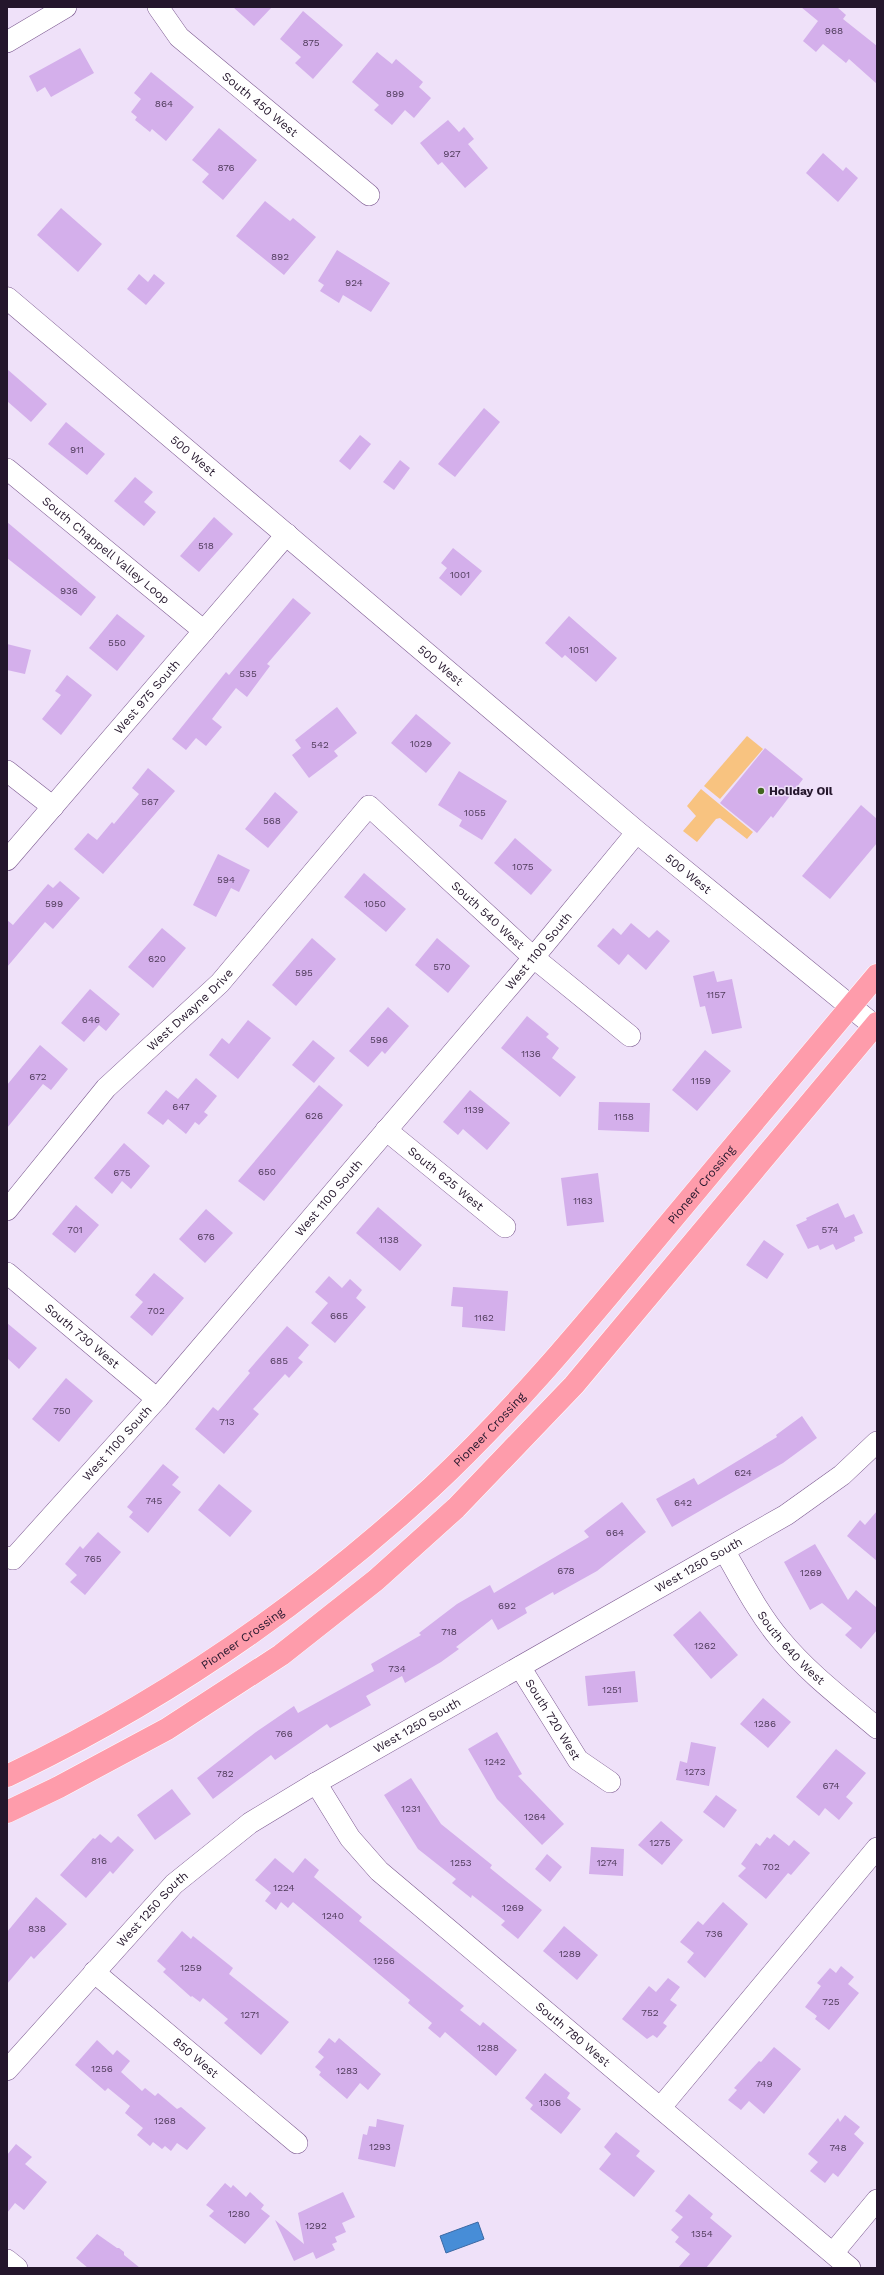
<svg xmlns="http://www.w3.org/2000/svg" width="884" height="2275" font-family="'Work Sans',sans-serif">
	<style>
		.green { fill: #f8c380 }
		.water { fill: #478dd7; stroke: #3c69a4 }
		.building { fill: #d4afeb }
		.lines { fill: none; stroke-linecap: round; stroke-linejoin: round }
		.minor-casing { stroke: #7d5b91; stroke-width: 22 }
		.tertiary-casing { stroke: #7d5b91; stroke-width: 23 }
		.trunk-casing { stroke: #fff; stroke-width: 23 }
		.minor { stroke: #fff; stroke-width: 21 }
		.tertiary { stroke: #fff; stroke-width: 22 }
		.trunk { stroke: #fe9cab; stroke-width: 22 }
		.poi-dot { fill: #42661e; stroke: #efe1f9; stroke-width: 1.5 }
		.labels { text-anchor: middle; stroke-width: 3; stroke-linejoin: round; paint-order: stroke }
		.number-label { font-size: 10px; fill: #503c5c }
		.street-label { font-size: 12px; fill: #24162c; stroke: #efe1f9 }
		.poi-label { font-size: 12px; font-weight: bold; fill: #24162c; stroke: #efe1f9; text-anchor: start }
	</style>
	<rect width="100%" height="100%" fill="#efe1f9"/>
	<g class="green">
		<polygon points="747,736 763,749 720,799 704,786"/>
		<polygon points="701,789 753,832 747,839 720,818 716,819 697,842 683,831 696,816 687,806"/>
	</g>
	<polygon class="water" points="478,2222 484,2239 446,2253 440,2236"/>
	<g class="building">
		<polygon points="233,7 272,7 254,26"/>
		<polygon points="801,7 837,7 846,15 843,19 877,46 877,84 849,59 846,63 823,44 816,52 803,41 818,21"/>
		<polygon points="303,11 343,45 313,79 295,63 301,57 280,39"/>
		<polygon points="80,48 94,73 51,97 45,87 37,92 29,76"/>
		<polygon points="377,52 392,64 396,59 423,82 419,87 431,98 414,118 405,110 392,125 374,110 379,105 352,82"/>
		<polygon points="151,72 194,107 166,141 152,129 150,132 135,120 137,117 131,112 141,99 134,93"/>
		<polygon points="448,120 459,132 464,127 474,139 468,144 488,168 465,188 442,162 438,165 420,143"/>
		<polygon points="219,128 257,160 223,200 202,182 209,174 192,160"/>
		<polygon points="823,153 843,171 846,167 858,178 838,202 806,173"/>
		<polygon points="265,201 290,221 293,218 316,237 284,275 236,236"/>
		<polygon points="61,208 102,244 78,272 37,235"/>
		<polygon points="337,250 390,283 371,312 343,295 339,303 320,291 324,285 318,281"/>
		<polygon points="139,274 148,282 154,274 165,283 146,305 127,289"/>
		<polygon points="7,369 47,404 31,422 7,401"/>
		<polygon points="484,408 500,422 455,477 438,464"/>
		<polygon points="66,422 105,454 87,475 48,444"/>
		<polygon points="360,435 371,444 350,470 339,461"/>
		<polygon points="400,460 410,468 394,490 383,482"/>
		<polygon points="135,477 153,492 144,502 156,512 144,526 114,501"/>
		<polygon points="214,517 233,534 199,572 180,556"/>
		<polygon points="7,522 96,597 81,616 7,558"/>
		<polygon points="453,548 482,571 461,596 439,578 447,568 441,563"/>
		<polygon points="293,598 311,613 267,664 270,666 247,697 236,688 212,719 222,727 206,746 196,738 186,750 172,739 226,672 229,675"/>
		<polygon points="117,614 145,636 117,671 89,648"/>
		<polygon points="569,616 617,658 596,682 565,655 562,658 545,643"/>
		<polygon points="7,644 31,650 25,674 7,670"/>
		<polygon points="67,675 92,695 61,735 42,719 61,695 55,691"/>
		<polygon points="337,707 357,733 334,751 338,756 309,778 292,755 301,748 295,740"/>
		<polygon points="416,714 451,743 426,773 391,743"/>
		<polygon points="765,748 803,779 773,818 771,816 757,833 720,803"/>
		<polygon points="148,768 175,791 103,874 74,849 88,833 97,840 112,822 114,824 139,794 132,788"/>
		<polygon points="459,771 507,801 482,840 459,826 462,820 438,805"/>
		<polygon points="275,792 298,812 268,848 245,829"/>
		<polygon points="861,805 877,819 877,843 830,899 802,876"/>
		<polygon points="515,838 552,870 531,895 494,863"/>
		<polygon points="218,854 250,870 239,892 231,888 216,917 193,905"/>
		<polygon points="364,873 406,909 386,932 344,897"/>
		<polygon points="60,881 80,898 53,929 45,922 7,967 7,920 13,925 48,884 53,888"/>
		<polygon points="631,923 649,938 657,930 670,941 646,970 628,954 619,965 597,946 613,928 621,935"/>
		<polygon points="162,928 186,948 153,988 128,967"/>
		<polygon points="312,938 336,959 296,1006 272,985"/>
		<polygon points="437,938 470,966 448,993 415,965"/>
		<polygon points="714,971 717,982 732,979 742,1028 712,1034 705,1006 700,1007 693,976"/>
		<polygon points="90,989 120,1014 106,1031 99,1025 84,1042 61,1023"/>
		<polygon points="388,1007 409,1026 385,1054 382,1051 368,1067 349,1051"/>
		<polygon points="527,1016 549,1034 546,1037 559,1048 552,1058 576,1077 560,1097 501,1048"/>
		<polygon points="248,1020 271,1038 238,1079 209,1055 222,1038 229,1044"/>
		<polygon points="313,1040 335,1058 314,1083 292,1065"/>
		<polygon points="40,1045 68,1069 51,1090 43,1084 7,1128 7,1085"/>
		<polygon points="705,1050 731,1071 697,1111 672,1090"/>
		<polygon points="196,1078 217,1096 204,1112 208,1115 199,1125 195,1122 186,1134 168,1119 163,1125 147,1113 166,1090 178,1099"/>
		<polygon points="319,1085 343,1105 264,1201 238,1181"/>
		<polygon points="470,1090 510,1123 487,1150 463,1129 458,1135 443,1122"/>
		<polygon points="599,1102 650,1103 649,1132 598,1130"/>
		<polygon points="124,1143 150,1166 131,1189 122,1181 112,1194 94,1178"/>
		<polygon points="598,1173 604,1222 567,1226 561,1178"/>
		<polygon points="838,1203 845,1218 854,1214 863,1233 854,1237 855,1241 836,1250 833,1244 820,1250 818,1245 808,1249 796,1225 807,1220 806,1218"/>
		<polygon points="76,1205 99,1225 75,1253 52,1234"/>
		<polygon points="378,1207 422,1245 400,1271 356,1233"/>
		<polygon points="206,1209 233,1233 205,1263 179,1239"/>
		<polygon points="764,1240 784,1254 767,1279 746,1265"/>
		<polygon points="154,1273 184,1298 152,1336 130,1317 143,1302 135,1295"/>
		<polygon points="329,1276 342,1288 350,1279 362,1290 356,1298 366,1307 335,1343 311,1323 328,1303 315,1292"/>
		<polygon points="453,1287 508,1291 505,1331 462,1327 463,1307 451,1306"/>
		<polygon points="7,1323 37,1348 19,1369 7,1358"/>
		<polygon points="287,1326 309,1345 298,1358 303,1362 289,1378 285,1374 253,1409 259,1414 224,1454 195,1429 213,1407 218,1411 250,1373 248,1371"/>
		<polygon points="66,1378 93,1401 59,1442 32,1419"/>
		<polygon points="802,1416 817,1438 783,1463 672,1527 656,1499 694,1478 698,1485 777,1437 776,1435"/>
		<polygon points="163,1464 179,1477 172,1485 181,1492 148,1533 129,1517 133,1512 127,1507"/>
		<polygon points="219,1484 252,1511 230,1537 198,1510"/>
		<polygon points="622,1502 646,1532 597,1571 554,1595 553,1592 525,1608 527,1613 498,1630 492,1619 456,1647 459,1649 441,1662 405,1683 402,1676 366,1696 371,1705 330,1728 327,1724 275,1760 271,1755 213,1799 197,1778 256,1732 294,1706 298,1713 374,1671 371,1664 421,1635 419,1633 457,1604 490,1585 494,1593 589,1537 584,1531"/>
		<polygon points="877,1511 877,1561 847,1536 860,1520 865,1525"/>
		<polygon points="98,1532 121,1552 85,1595 70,1582 77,1575 65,1564 80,1546 83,1549"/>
		<polygon points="815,1544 848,1600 856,1590 877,1608 877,1630 861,1649 845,1635 852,1628 822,1603 810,1610 784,1562"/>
		<polygon points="700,1611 738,1655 711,1679 673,1635"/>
		<polygon points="635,1671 638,1702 588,1706 585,1676"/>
		<polygon points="763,1698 791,1722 768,1748 740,1724"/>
		<polygon points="497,1732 522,1774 518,1776 564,1824 542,1845 497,1799 468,1749"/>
		<polygon points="691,1742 716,1747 709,1786 676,1780 680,1761 687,1763"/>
		<polygon points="836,1749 866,1773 846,1797 853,1803 839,1820 825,1808 819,1816 796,1797"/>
		<polygon points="411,1778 441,1824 492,1865 490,1868 542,1910 518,1939 501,1925 505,1921 472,1895 471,1898 452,1883 456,1879 418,1849 384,1795"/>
		<polygon points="172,1789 191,1814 155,1840 137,1815"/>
		<polygon points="716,1795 737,1810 724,1828 703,1812"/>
		<polygon points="661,1821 683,1840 662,1865 638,1845"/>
		<polygon points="100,1834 111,1843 118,1836 134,1850 113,1874 110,1871 86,1898 60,1875 93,1838 95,1839"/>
		<polygon points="774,1834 789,1846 794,1840 810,1853 791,1875 788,1873 766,1899 738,1876 746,1868 741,1864 756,1843 760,1846 767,1837 770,1839"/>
		<polygon points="591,1847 624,1849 623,1876 589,1874"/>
		<polygon points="547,1854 562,1867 550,1882 535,1869"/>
		<polygon points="275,1858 293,1873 305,1858 319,1870 314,1877 362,1917 359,1921 464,2006 460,2010 480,2026 483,2022 517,2050 496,2076 445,2032 440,2038 428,2028 432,2023 408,2003 410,2000 293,1902 288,1908 281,1902 276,1910 265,1901 271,1893 255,1880"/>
		<polygon points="36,1897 67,1924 34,1959 31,1956 7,1984 7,1932"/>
		<polygon points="723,1902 748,1924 705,1978 687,1962 694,1953 680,1942 698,1921 703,1925"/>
		<polygon points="564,1926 598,1955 577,1980 543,1951"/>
		<polygon points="182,1931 191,1939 193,1936 233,1968 229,1974 289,2022 261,2055 224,2023 228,2019 203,1998 200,2002 192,1996 191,1997 163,1972 166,1969 157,1961"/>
		<polygon points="841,1966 854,1977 848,1984 859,1993 829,2030 815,2019 817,2016 805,2007 821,1986 817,1983 830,1968 836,1973"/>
		<polygon points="668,1978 680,1987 670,2000 677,2005 663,2023 667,2026 657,2038 653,2035 647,2039 622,2019 649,1986 656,1992"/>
		<polygon points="329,2038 335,2043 339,2038 381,2074 368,2090 360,2083 347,2099 319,2075 321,2072 315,2067 324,2057 318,2052"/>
		<polygon points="97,2040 113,2055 117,2050 130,2061 121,2072 142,2091 145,2088 155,2096 158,2093 177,2109 181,2107 206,2128 187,2150 177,2143 171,2151 165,2146 162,2149 153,2142 150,2146 137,2135 143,2128 125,2113 130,2106 108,2088 105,2091 75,2065"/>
		<polygon points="774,2047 801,2069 764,2114 749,2101 741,2110 728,2100 737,2090 734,2088 759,2061 761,2062"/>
		<polygon points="545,2073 570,2093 567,2098 581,2109 561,2134 530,2109 533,2105 525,2098"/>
		<polygon points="845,2115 860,2127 854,2134 864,2143 838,2177 833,2173 825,2183 810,2171 818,2162 808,2154 838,2118 840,2122"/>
		<polygon points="377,2119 404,2125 395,2167 358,2159 363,2134 367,2135 369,2126 376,2127"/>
		<polygon points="616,2132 640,2151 636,2156 655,2171 634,2197 599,2169 611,2154 604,2147"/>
		<polygon points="16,2144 32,2157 25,2164 47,2182 24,2210 15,2203 7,2213 7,2155"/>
		<polygon points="225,2183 231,2188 233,2185 246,2197 250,2192 264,2205 261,2209 270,2216 245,2244 209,2216 214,2211 206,2205"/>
		<polygon points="343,2192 355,2217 342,2223 346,2232 335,2237 337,2242 332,2244 335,2250 316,2259 313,2252 294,2261 275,2220 304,2244 298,2213"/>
		<polygon points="689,2194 713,2214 710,2218 732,2236 706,2268 678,2268 690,2254 675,2242 679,2237 671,2230 683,2217 675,2211"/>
		<polygon points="97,2234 117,2248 119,2248 124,2252 124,2255 140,2268 88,2268 76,2258"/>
	</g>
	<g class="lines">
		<g class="minor-casing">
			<g id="minor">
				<path id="s1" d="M 158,7 L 179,37 L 369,195"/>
				<polyline points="7,42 66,7"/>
				<path id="s2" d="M 7,469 L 204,631"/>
				<polyline points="7,771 53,807"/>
				<path id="s3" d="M 7,860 L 287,534"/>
				<path id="s4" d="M 386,1130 L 505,1227"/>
				<path id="s5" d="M 7,1210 L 106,1088 L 220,983 L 369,806 L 533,957 L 630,1036"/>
				<path id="s6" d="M 7,1273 L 157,1399"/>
				<path id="s7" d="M 725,1552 C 742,1581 758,1613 780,1639 C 808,1673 844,1700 877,1728"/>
				<path id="s8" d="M 7,1557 L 13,1559 L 157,1399 L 519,975 L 637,832"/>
				<path id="s9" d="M 520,1667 L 578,1760 L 610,1782"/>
				<path id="s10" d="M 316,1783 L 350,1838 L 379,1871 L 850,2268"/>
				<path id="s11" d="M 94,1972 L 297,2143"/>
				<path id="s12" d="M 7,2070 L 174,1884 L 250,1823 L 316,1783 L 786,1515 L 842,1475 L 877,1442"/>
				<polyline points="661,2107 877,1848"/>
				<polyline points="833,2253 877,2200"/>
				<polyline points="7,2260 17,2268"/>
			</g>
		</g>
		<g class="tertiary-casing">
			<g id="tertiary">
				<path id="s13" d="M 7,298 L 637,832 L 877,1028"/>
			</g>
		</g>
		<g class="trunk-casing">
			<g id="trunk">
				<path id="s14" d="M 7,1776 C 163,1702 305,1604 432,1487 C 510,1414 578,1333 646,1251 C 723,1159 799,1067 877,975"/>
				<polyline points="7,1812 59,1787 167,1729 281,1655 376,1580 456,1508 574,1385 877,1023"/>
			</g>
		</g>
		<use href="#minor" class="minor"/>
		<use href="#tertiary" class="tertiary"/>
		<use href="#trunk" class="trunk"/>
	</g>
	<circle class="poi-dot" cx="761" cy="791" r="4"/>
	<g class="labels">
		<g class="number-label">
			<text x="834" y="34">968</text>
			<text x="311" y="46">875</text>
			<text x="395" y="97">899</text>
			<text x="164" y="107">864</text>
			<text x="452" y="157">927</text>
			<text x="226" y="171">876</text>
			<text x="280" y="260">892</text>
			<text x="354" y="286">924</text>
			<text x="77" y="453">911</text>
			<text x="206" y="549">518</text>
			<text x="460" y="578">1001</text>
			<text x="69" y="594">936</text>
			<text x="117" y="646">550</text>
			<text x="579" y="653">1051</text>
			<text x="248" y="677">535</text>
			<text x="421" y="747">1029</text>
			<text x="320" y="748">542</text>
			<text x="150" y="805">567</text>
			<text x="475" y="816">1055</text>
			<text x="272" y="824">568</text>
			<text x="523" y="870">1075</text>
			<text x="226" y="883">594</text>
			<text x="54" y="907">599</text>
			<text x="375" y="907">1050</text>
			<text x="157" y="962">620</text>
			<text x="442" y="970">570</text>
			<text x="304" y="976">595</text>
			<text x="716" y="998">1157</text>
			<text x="91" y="1023">646</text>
			<text x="379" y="1043">596</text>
			<text x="531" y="1057">1136</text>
			<text x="38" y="1080">672</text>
			<text x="701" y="1084">1159</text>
			<text x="181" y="1110">647</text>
			<text x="474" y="1113">1139</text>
			<text x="314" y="1119">626</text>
			<text x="624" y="1120">1158</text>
			<text x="267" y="1175">650</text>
			<text x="122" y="1176">675</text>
			<text x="583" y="1204">1163</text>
			<text x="75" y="1233">701</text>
			<text x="830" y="1233">574</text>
			<text x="206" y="1240">676</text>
			<text x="389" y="1243">1138</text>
			<text x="156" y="1314">702</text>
			<text x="339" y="1319">665</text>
			<text x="484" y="1321">1162</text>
			<text x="279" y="1364">685</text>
			<text x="62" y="1414">750</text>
			<text x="227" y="1425">713</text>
			<text x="743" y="1476">624</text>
			<text x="154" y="1504">745</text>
			<text x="683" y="1506">642</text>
			<text x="615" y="1536">664</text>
			<text x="93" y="1562">765</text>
			<text x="566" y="1574">678</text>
			<text x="811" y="1576">1269</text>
			<text x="507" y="1609">692</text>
			<text x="449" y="1635">718</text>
			<text x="705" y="1649">1262</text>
			<text x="397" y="1672">734</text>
			<text x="612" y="1693">1251</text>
			<text x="765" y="1727">1286</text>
			<text x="284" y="1737">766</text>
			<text x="495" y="1765">1242</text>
			<text x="695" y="1775">1273</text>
			<text x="225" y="1777">782</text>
			<text x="831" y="1789">674</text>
			<text x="411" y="1812">1231</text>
			<text x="535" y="1820">1264</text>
			<text x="660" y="1846">1275</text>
			<text x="99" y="1864">816</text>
			<text x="461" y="1866">1253</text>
			<text x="607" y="1866">1274</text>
			<text x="771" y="1870">702</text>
			<text x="284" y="1891">1224</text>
			<text x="513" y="1911">1269</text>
			<text x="333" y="1919">1240</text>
			<text x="37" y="1932">838</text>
			<text x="714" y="1937">736</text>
			<text x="570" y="1957">1289</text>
			<text x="384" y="1964">1256</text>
			<text x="191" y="1971">1259</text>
			<text x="831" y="2005">725</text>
			<text x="650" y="2016">752</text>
			<text x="250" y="2018">1271</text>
			<text x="488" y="2051">1288</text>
			<text x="102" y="2072">1256</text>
			<text x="347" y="2074">1283</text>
			<text x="764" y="2087">749</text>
			<text x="550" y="2106">1306</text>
			<text x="165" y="2124">1268</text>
			<text x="380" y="2150">1293</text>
			<text x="838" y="2151">748</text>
			<text x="239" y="2217">1280</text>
			<text x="316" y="2229">1292</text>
			<text x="702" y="2237">1354</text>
		</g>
		<g class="street-label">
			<text dy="4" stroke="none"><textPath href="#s1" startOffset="142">South 450 West</textPath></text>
			<text dy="4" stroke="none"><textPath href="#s13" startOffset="244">500 West</textPath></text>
			<text dy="4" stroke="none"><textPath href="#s2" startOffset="128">South Chappell Valley Loop</textPath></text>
			<text dy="4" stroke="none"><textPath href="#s13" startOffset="568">500 West</textPath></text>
			<text dy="4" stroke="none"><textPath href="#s3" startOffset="215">West 975 South</textPath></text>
			<text dy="4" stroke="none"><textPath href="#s13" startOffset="892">500 West</textPath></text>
			<text dy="4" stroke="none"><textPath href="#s5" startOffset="705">South 540 West</textPath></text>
			<text dy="4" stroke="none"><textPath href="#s8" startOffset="810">West 1100 South</textPath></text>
			<text dy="4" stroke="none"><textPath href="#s5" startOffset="272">West Dwayne Drive</textPath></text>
			<text dy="4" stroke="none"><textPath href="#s4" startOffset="77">South 625 West</textPath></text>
			<text dy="4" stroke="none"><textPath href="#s14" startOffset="921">Pioneer Crossing</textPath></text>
			<text dy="4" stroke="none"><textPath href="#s8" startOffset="486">West 1100 South</textPath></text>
			<text dy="4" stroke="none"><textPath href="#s6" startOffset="98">South 730 West</textPath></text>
			<text dy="4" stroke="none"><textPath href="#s14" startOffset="597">Pioneer Crossing</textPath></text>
			<text dy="4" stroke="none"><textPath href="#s8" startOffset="162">West 1100 South</textPath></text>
			<text dy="4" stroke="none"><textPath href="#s12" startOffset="865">West 1250 South</textPath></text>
			<text dy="4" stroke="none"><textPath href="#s14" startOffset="273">Pioneer Crossing</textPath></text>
			<text dy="4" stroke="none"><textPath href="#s7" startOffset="117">South 640 West</textPath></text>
			<text dy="4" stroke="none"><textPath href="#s9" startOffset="62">South 720 West</textPath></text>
			<text dy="4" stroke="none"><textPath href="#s12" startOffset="541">West 1250 South</textPath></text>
			<text dy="4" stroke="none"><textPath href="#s12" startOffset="217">West 1250 South</textPath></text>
			<text dy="4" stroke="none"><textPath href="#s10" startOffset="362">South 780 West</textPath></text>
			<text dy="4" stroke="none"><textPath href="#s11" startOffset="133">850 West</textPath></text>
		</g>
		<g class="poi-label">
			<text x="769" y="795">Holiday Oil</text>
		</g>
	</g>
	<rect width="884" height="2275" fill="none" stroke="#24162c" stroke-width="16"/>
</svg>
